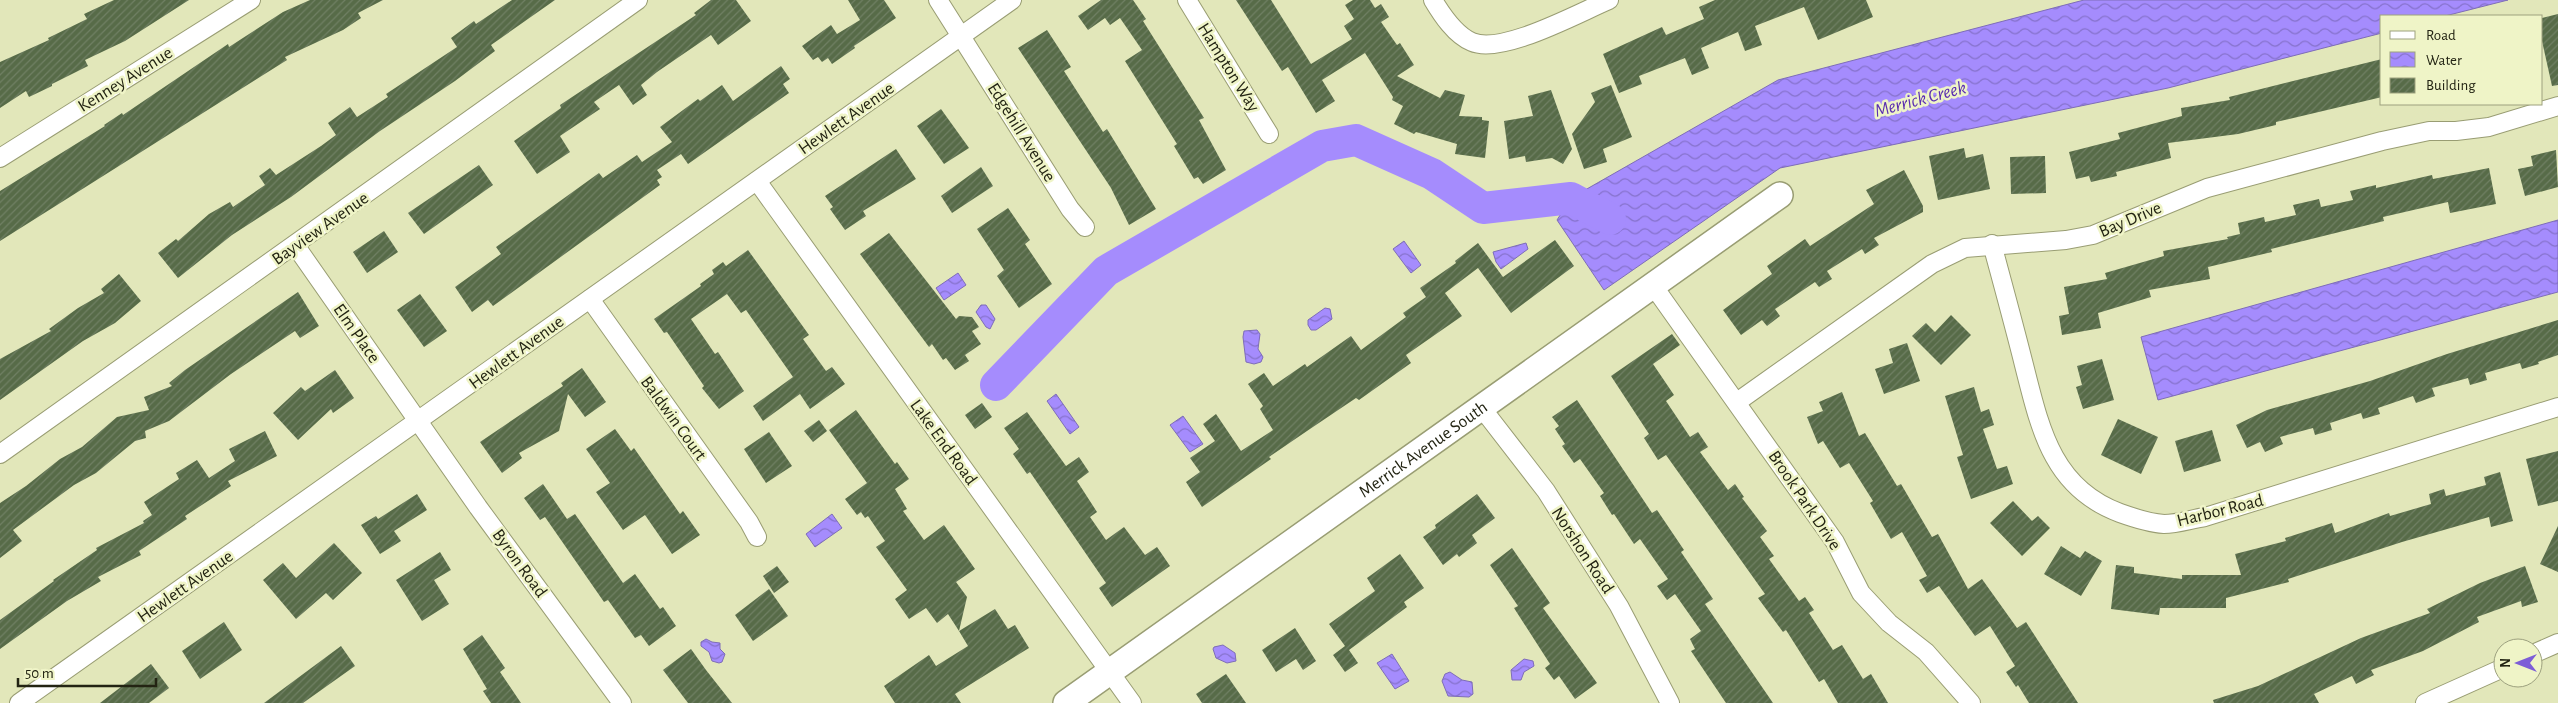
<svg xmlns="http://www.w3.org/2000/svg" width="2558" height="703" font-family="'Alegreya Sans',sans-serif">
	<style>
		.water { fill: url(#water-waves); stroke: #7e6db7 }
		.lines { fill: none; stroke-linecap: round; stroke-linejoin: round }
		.river { stroke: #a58cfd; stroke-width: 32 }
		.building { fill: url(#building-hatch) }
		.street-casing { stroke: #999d73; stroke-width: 20 }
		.secondary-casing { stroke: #999d73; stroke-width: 28 }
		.street { stroke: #fff; stroke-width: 18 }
		.secondary { stroke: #fff; stroke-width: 25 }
		.labels { text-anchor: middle; stroke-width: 5; stroke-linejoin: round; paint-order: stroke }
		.street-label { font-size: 18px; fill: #232413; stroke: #eff4c7 }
		.water-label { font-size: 19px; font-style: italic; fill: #5a2eb0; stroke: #eff4c7 }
	</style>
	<defs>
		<pattern id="water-waves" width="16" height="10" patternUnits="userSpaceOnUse" patternTransform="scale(1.25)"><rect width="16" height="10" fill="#a58cfd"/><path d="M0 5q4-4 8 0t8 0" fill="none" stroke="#8672cc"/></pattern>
		<pattern id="building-hatch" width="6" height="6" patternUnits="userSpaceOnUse" patternTransform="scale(1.25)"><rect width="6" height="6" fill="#576b48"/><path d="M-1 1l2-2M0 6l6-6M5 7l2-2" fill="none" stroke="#708064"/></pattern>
	</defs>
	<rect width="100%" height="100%" fill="#e2e7ba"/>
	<g class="water">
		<polygon points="2084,0 2508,0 2445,16 2382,16 2382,33 2168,88 1780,168 1604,290 1557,220 1571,198 1778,80"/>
		<polygon points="2558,220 2558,292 2158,400 2141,337"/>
		<polygon points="1404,241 1421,265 1411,273 1393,249"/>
		<polygon points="1526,243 1528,249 1501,269 1496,262 1493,252"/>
		<polygon points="958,273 966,285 944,300 936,288"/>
		<polygon points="981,305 986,305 995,319 990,329 986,327 976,312"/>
		<polygon points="1325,308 1330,309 1332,319 1316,330 1311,330 1308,325 1308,320"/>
		<polygon points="1257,330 1260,334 1258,349 1263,357 1261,362 1254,364 1246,362 1243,337 1244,331"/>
		<polygon points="1056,394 1079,427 1070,434 1047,401"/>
		<polygon points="1183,416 1203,444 1190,452 1170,425"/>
		<polygon points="832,514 842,528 815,547 806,534"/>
		<polygon points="706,639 712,642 720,643 720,649 725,654 722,662 719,663 712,661 709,652 701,646 701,642"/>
		<polygon points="1223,645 1235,653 1236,661 1227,663 1216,658 1213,649 1214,647"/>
		<polygon points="1392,654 1409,681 1395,689 1377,663"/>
		<polygon points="1524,659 1533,661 1534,666 1524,672 1521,680 1512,680 1511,670"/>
		<polygon points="1450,672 1462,680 1472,682 1473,694 1469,697 1448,696 1442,681 1445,674"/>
	</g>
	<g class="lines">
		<polyline class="river" points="996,385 1106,271 1322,146 1356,140 1432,174 1483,208 1571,198 1610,219"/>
	</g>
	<g class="building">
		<polygon points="114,0 189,0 125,41 85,60 88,66 52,84 52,86 29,97 26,91 0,108 0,62 49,40 48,38 87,19 84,14"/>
		<polygon points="310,0 383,0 358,13 361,18 343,30 285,57 287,60 0,241 0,191 105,126 104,125 122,113 123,115 228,44 229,47 283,12"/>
		<polygon points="512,0 555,0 491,45 495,51 455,81 380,131 291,197 232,235 178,278 158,253 176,239 178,241 209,214 230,202 233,207 265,185 259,176 270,168 276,175 321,146 336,135 328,123 350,107 357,117 388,97 386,94 457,47 451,38 474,21 476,24"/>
		<polygon points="711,0 736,0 751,21 718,45 711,35 657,72 641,85 647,95 633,105 619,85 594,102 600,109 560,136 570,152 537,174 514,141 561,108 560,105 696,15 694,13"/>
		<polygon points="848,0 884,0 896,18 854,46 855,48 832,64 828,58 822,62 818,57 813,60 802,46 831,25 837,34 860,20"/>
		<polygon points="1101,0 1133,0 1146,19 1143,21 1204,118 1199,120 1226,170 1203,184 1198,177 1194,179 1174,146 1177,144 1125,61 1142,50 1120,18 1110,25 1105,18 1088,30 1078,16"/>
		<polygon points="1236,0 1271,0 1311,64 1352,39 1344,26 1354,19 1345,5 1353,0 1370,0 1375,8 1381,4 1389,17 1381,22 1397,45 1400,43 1414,65 1397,76 1440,98 1445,90 1465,95 1459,116 1482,117 1482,120 1489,121 1485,158 1455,154 1457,144 1416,132 1414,134 1394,124 1403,106 1392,100 1393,97 1365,53 1322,80 1335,101 1316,113 1288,67 1282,71"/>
		<polygon points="1715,0 1866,0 1873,17 1818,40 1804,7 1755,26 1762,45 1745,51 1738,32 1701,48 1709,68 1692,75 1685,58 1639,76 1642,84 1619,93 1603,54 1662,27 1666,35 1704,19 1699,7"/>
		<polygon points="2558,14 2558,85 2552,86 2542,41 2542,18"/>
		<polygon points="1047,30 1071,67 1064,71 1103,132 1107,129 1156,209 1129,225 1111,188 1018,48"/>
		<polygon points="2382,59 2382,97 2276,122 2276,125 2238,134 2168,143 2171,158 2116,172 2117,176 2091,182 2089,176 2076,179 2069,152 2120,139 2118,133 2182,116 2181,108 2230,100 2229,97"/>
		<polygon points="781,66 790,79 783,84 789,93 688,164 681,154 657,170 662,177 657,180 660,185 493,306 488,300 472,312 455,287 501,254 496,247 599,173 603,178 637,155 642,162 672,142 660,127 698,99 700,101 722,85 733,101"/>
		<polygon points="1611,85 1632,137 1603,149 1607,162 1584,169 1572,134 1595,102 1591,93"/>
		<polygon points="1551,90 1572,149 1563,164 1552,158 1526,162 1525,156 1509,159 1504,121 1533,116 1528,96"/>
		<polygon points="941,109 969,148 944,164 917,126"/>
		<polygon points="1964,148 1966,158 1983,154 1990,189 1938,200 1929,156"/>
		<polygon points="896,149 916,179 863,211 866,216 845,230 830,209 833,207 825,196"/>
		<polygon points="2556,150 2558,187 2525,196 2518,169 2533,166 2531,156"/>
		<polygon points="2045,156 2046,193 2011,194 2010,157"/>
		<polygon points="479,165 493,185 424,234 408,213"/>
		<polygon points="981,167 993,186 952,213 941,196"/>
		<polygon points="2489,168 2496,204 2450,213 2448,202 2383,217 2384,221 2271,249 2272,252 2208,267 2210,279 2149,290 2151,297 2098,313 2101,328 2062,335 2059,316 2069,314 2064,287 2107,279 2105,273 2164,256 2163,251 2228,239 2227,237 2240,234 2238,223 2264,217 2265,222 2296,215 2293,205 2319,199 2321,207 2353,200 2350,191 2376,185 2376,188 2432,175 2433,179"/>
		<polygon points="1904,170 1923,206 1923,212 1874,238 1879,245 1865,254 1862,249 1827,271 1832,279 1819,287 1815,282 1775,309 1780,316 1767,326 1762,320 1741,335 1723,310 1772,274 1767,266 1805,239 1810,246 1874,204 1866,190"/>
		<polygon points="1008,208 1030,240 1025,244 1052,284 1019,308 997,276 1004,270 977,229"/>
		<polygon points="384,231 398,252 367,273 353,252"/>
		<polygon points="889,233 956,319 959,316 972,317 979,327 972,331 981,344 965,355 969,361 955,370 946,358 943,360 932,344 929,347 860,254"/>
		<polygon points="1555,240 1574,266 1511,313 1478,268 1445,293 1462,316 1406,355 1411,363 1359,400 1356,398 1307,431 1269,457 1271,459 1202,507 1186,482 1200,472 1190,458 1215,441 1203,424 1216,414 1241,451 1273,430 1260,409 1263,406 1248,384 1264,373 1273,386 1305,364 1307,367 1351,336 1361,350 1406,317 1403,313 1426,297 1420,288 1456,263 1455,261 1478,243 1503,277"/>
		<polygon points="748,250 809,335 803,339 826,371 832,367 845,384 810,409 800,394 763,421 753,406 793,377 746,310 741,313 727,294 691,319 715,354 718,352 744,391 719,409 702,388 704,386 667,332 664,333 654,319 701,286 700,284 714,274 712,270 723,262 726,266"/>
		<polygon points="119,274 141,301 115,323 83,341 0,400 0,359 51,331 49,329 78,308 104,293 101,289"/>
		<polygon points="298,292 319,326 300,338 295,331 231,374 169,421 145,431 146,438 135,441 96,473 74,485 13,530 22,541 0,558 0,503 26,486 60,459 82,447 117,417 149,410 144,397 172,386 169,383 185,370"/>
		<polygon points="420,294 447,331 424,347 397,310"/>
		<polygon points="1951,315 1971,335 1941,365 1912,336 1926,323 1935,332"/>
		<polygon points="2558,320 2558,355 2538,362 2539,364 2522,369 2520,363 2485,373 2487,380 2470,385 2468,378 2432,388 2435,396 2416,403 2413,396 2378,408 2380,414 2363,419 2361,413 2330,423 2332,430 2315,435 2313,428 2280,437 2283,444 2265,452 2260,442 2247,448 2236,425 2267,410 2370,381 2447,354"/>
		<polygon points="1672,334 1680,345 1653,364 1674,395 1666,401 1690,437 1698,432 1708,447 1700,452 1728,490 1735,484 1744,497 1742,498 1767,531 1760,537 1774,556 1769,559 1799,601 1805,597 1814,610 1809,613 1833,650 1842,645 1863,679 1871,674 1888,703 1838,703 1824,679 1819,682 1786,630 1783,632 1758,598 1765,594 1666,455 1658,460 1644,438 1649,434 1611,376"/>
		<polygon points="1907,343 1920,381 1884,394 1875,369 1893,363 1889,349"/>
		<polygon points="2102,359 2114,400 2083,409 2076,387 2082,385 2077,366"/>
		<polygon points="582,368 606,402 585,417 568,394 559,431 519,453 522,458 502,473 480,442 563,386 561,383"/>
		<polygon points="335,370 354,398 333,413 331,409 298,440 273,413 301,387 305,391"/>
		<polygon points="1974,387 1981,412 1989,409 1994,425 1983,429 1997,469 2007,466 2013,484 1971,499 1957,457 1963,455 1945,396"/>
		<polygon points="1842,392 1859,436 1865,433 1897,486 1901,484 1932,537 1938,534 1968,589 1982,579 2017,628 2026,622 2078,703 2029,703 2018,685 2016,687 2006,672 2015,666 1990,626 1975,636 1939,586 1927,593 1919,580 1927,576 1902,532 1891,539 1870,503 1873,501 1849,463 1840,468 1823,441 1818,444 1807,417 1823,411 1819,402"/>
		<polygon points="1577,400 1652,513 1657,510 1684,550 1681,552 1713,599 1705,604 1773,703 1726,703 1691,651 1695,649 1690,639 1701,631 1675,594 1667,600 1657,586 1668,579 1640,539 1634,544 1614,514 1612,515 1600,496 1604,493 1580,459 1574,463 1562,446 1565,444 1555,429 1559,426 1552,417"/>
		<polygon points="982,403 992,417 975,429 965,415"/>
		<polygon points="856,410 895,464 897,462 909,479 895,489 907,509 903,511 924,540 944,525 975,569 956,582 967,597 959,631 948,614 937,623 926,608 909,619 895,599 907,590 876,547 885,541 868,516 865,518 861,512 857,515 845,499 867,483 829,430"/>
		<polygon points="1027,412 1066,466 1079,457 1089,472 1077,481 1097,512 1090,517 1106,540 1124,527 1145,555 1157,547 1170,566 1112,607 1099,588 1106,583 1030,472 1027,474 1013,454 1019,449 1004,428"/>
		<polygon points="2118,419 2158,437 2141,474 2101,455"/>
		<polygon points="819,420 827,431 813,442 804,431"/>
		<polygon points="615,429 631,451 634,448 680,514 683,511 700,535 672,554 645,515 623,530 596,492 610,483 586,449"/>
		<polygon points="2212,430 2221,461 2184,472 2175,441"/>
		<polygon points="265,431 277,456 228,481 231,486 185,516 187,519 139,551 141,555 98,577 101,581 67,601 0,649 0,620 54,581 53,580 97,550 96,548 144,523 143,521 152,515 144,502 179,479 176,473 197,460 209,478 235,461 229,449"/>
		<polygon points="769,432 792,466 766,483 744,449"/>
		<polygon points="2558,451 2558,501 2538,506 2526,459"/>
		<polygon points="2500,472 2513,521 2491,527 2489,517 2402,542 2288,579 2289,582 2226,598 2226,608 2160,608 2159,615 2111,609 2116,565 2134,567 2134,573 2182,579 2182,575 2241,575 2235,554 2286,541 2285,538 2332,523 2335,533 2389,513 2390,516 2431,504 2429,494 2444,489 2446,496 2486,485 2484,477"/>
		<polygon points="543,484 567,519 575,514 623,583 635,574 660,609 663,607 676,626 649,646 641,635 635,638 608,600 604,602 545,517 540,520 524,498"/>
		<polygon points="417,494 427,510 394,531 401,541 380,554 361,525 376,516 378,519"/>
		<polygon points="1477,494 1495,518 1472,535 1477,543 1459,557 1457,554 1443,565 1423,537 1436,528 1435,525"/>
		<polygon points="2013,501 2032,521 2038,516 2050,528 2022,556 1990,523"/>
		<polygon points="2558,526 2558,572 2540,564"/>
		<polygon points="334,543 362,573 333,600 326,593 296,619 263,580 283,563 296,578"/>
		<polygon points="2061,546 2080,558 2085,551 2102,561 2081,596 2044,574"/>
		<polygon points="1512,548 1550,603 1543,608 1597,683 1575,699 1559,676 1554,680 1545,668 1550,664 1514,608 1518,606 1490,565"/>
		<polygon points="440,552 451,570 434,580 449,604 422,621 396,580"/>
		<polygon points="1400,554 1424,588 1404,602 1407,607 1349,650 1358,663 1345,672 1333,655 1345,646 1329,624 1375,591 1367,578"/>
		<polygon points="777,566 789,582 774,593 763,576"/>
		<polygon points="2525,566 2538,602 2522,607 2521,601 2477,617 2479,622 2423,651 2371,670 2374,675 2356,684 2352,676 2314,694 2319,703 2214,703 2213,700 2258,686 2361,638 2430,613 2427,609 2480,583"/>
		<polygon points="769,589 788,616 753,641 735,615"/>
		<polygon points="995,609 1008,629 1015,625 1029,648 955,694 961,703 895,703 884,686 929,655 936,666 968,646 959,631"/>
		<polygon points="224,622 242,650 200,679 182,651"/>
		<polygon points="1295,628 1316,661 1303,670 1296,659 1276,672 1262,650"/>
		<polygon points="482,635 505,668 500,672 521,703 491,703 483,691 487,689 463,649"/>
		<polygon points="341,646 355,666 303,703 264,703"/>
		<polygon points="691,649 706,670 732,703 688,703 663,670"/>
		<polygon points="151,664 169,688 149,703 100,703"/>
		<polygon points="1226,674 1246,703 1202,703 1196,694"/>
	</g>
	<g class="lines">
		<g class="street-casing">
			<g id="street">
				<polyline points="938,0 1070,209 1085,227"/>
				<polyline points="1187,0 1269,134"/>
				<path d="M 1433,0 C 1442,15 1455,35 1472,42 C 1502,55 1578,13 1609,0"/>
				<polyline points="0,158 251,0"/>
				<polyline points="757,181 1132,703"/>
				<path d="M 1992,244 C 2003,285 2014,325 2024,365 C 2040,428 2052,488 2120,513 C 2134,518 2149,523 2164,524 C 2177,524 2192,519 2205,517 L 2558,407"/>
				<polyline points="295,245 478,507 622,703"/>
				<polyline points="1652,284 1835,542 1861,593 1889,623 1926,652 1971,703"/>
				<polyline points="590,299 749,522 757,537"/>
				<polyline points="1737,402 1932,264 1965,248 2066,240 2093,235 2207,188 2382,141 2429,131 2456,131 2489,127 2558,106"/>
				<polyline points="1481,407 1546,491 1619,606 1670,703"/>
				<polyline points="0,454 638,0"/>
				<polyline points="2533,654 2558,643"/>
				<polyline points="19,703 1012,0"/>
				<polyline points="2425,703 2503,668"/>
			</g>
		</g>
		<g class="secondary-casing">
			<g id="secondary">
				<path id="s1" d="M 1066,703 L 1780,195"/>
			</g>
		</g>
		<use href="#street" class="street"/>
		<use href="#secondary" class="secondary"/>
	</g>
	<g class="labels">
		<g class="street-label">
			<text transform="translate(1229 67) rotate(58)" y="6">Hampton Way</text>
			<text transform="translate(125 79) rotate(-32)" y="6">Kenney Avenue</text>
			<text transform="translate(846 118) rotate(-35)" y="6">Hewlett Avenue</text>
			<text transform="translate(1022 132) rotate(58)" y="6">Edgehill Avenue</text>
			<text transform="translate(2130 219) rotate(-23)" y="6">Bay Drive</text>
			<text transform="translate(320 228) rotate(-35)" y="6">Bayview Avenue</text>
			<text transform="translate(357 333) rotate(55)" y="6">Elm Place</text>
			<text transform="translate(516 352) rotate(-36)" y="6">Hewlett Avenue</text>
			<text transform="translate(674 418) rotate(54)" y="6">Baldwin Court</text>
			<text transform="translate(944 442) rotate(54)" y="6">Lake End Road</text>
			<text dy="6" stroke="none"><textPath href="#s1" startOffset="438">Merrick Avenue South</textPath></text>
			<text transform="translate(1805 500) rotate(56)" y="6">Brook Park Drive</text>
			<text transform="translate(2220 510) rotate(-14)" y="6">Harbor Road</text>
			<text transform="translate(1583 550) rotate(57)" y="6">Norshon Road</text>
			<text transform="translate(520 563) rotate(54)" y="6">Byron Road</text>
			<text transform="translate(185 586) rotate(-35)" y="6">Hewlett Avenue</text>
		</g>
		<g class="water-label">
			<text transform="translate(1920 98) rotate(-15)" y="7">Merrick Creek</text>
		</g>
	</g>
	<rect x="2380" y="15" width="162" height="90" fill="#eff4c7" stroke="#9da17f"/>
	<rect x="2390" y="31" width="25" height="8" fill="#ffffff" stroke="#9da17f"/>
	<text x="2426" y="40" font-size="15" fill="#232413">Road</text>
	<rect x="2390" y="52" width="25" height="15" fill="url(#water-waves)" stroke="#9da17f"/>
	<text x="2426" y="65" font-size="15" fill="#232413">Water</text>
	<rect x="2390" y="78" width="25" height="15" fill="url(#building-hatch)" stroke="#9da17f"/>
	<text x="2426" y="90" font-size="15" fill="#232413">Building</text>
	<g transform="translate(2518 663) rotate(270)"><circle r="24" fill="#eff4c7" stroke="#9da17f"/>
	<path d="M0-4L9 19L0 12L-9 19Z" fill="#7d5dd7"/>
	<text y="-8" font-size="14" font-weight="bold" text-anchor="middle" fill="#232413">N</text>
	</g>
	<path d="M18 678v8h138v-8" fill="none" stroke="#232413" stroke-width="2.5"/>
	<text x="25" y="678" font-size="15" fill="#232413" stroke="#eff4c7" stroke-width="4" paint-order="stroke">50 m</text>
</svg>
